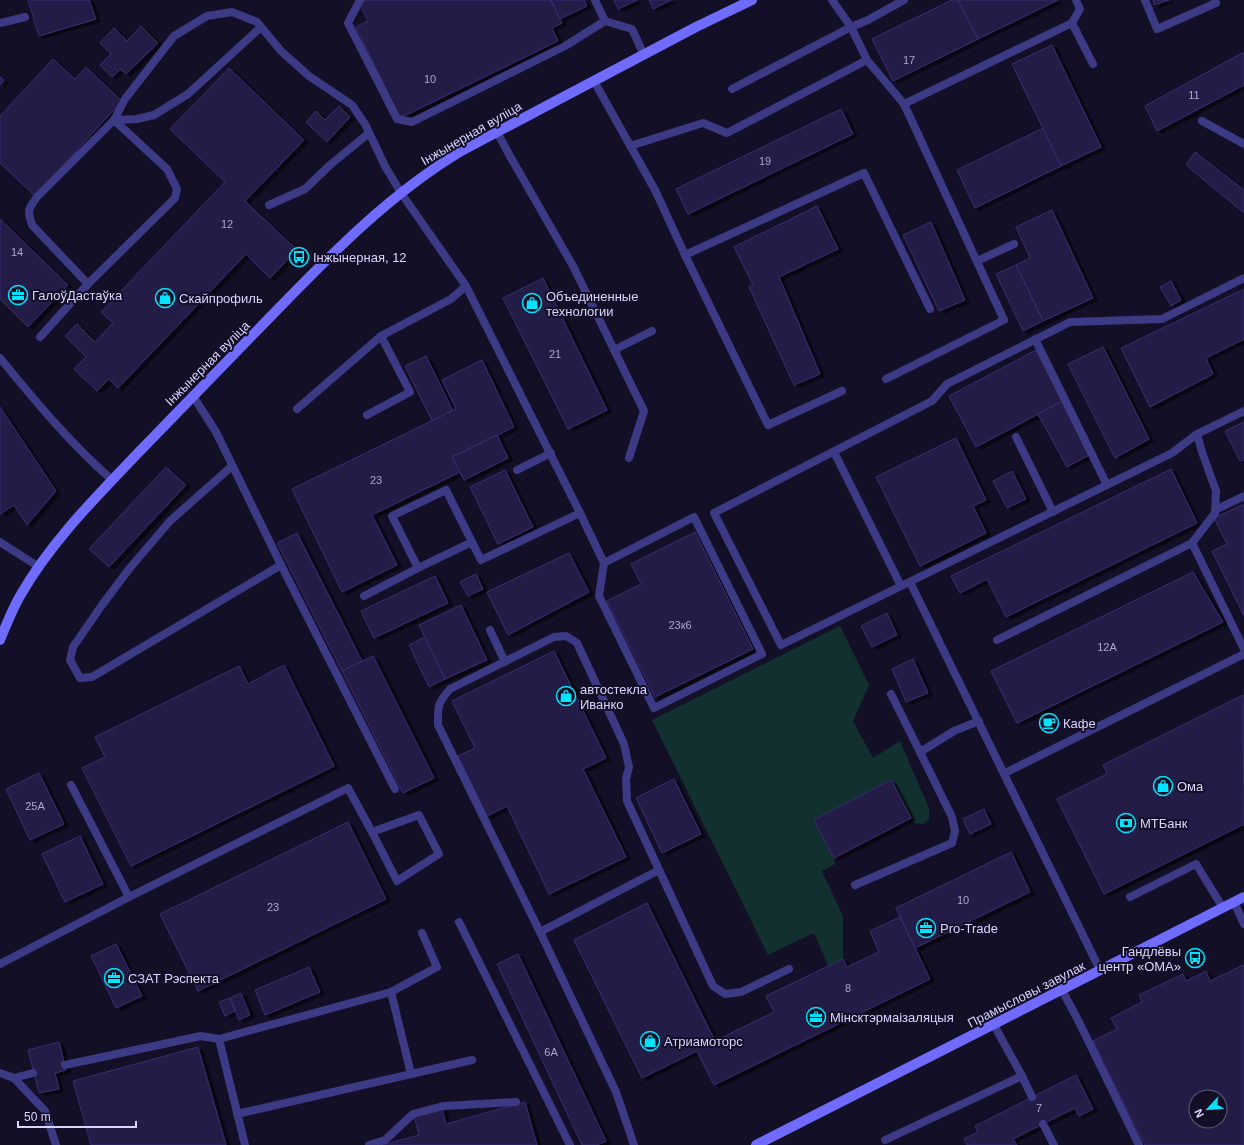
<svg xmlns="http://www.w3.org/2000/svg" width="1244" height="1145" font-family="Arial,sans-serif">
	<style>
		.green { fill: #12302f }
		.building { fill: #241b47; stroke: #3b2d73; fill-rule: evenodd; filter: url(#shadow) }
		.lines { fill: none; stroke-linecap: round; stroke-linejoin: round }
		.lane { stroke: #3d3a85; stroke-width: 8 }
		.secondary { stroke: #6f6bff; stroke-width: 10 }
		.labels { text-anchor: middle; stroke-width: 4; stroke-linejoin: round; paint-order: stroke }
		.number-label { font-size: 11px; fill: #aca6d1 }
		.street-label { font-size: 13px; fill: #d9d4ff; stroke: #130f26 }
		.poi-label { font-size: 13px; fill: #d9d4ff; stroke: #130f26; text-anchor: start }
	</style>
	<defs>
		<filter id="shadow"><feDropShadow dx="4.5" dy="2.5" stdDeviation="0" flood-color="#0009"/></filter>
	</defs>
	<rect width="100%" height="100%" fill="#130f26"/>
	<polygon class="green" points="840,626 869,685 853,721 873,758 900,741 929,808 929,819 923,824 914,823 891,780 814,820 834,858 835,864 822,871 843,916 843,959 828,966 814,933 768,955 652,720"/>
	<g class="building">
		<polygon points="28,0 89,0 96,19 39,36"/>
		<polygon points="366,0 551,0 562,23 552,28 558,41 400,118 356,27 368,21 359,3"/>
		<polygon points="551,0 584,0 587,6 560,19"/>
		<polygon points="614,0 637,0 618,9"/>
		<polygon points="649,0 671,0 653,9"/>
		<polygon points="952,0 958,0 978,39 893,81 872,39"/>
		<polygon points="958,0 1058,0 978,39"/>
		<polygon points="1153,0 1169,0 1154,5"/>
		<polygon points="141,26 158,43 126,74 120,69 112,77 100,65 111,54 100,43 114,28 127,41"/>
		<polygon points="1052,45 1101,147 1061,166 1012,64"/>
		<polygon points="1244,52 1244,85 1157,131 1145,106"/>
		<polygon points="53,59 75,79 86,67 122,101 35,196 0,163 0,116"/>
		<polygon points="229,68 304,140 245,201 297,250 270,278 246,254 118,388 109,379 97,391 74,369 86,357 65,336 77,324 95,342 113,323 101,312 225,182 170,129"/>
		<polygon points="0,77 4,80 0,85"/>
		<polygon points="339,106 350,117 327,142 306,122 316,111 325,120"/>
		<polygon points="841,109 853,134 688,214 676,189"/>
		<polygon points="1043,128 1061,166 975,208 957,170"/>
		<polygon points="1195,152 1244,190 1244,213 1186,165"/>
		<polygon points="817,206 838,249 779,277 820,374 794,385 749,287 753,285 734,247"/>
		<polygon points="1052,210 1093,298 1043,321 1016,265 1030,258 1016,227"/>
		<polygon points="0,219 68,285 28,327 0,299"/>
		<polygon points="931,222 965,300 939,311 903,235"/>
		<polygon points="1016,265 1043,321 1023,331 996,274"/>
		<polygon points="543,278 607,410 568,429 503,298"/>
		<polygon points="1171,281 1181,300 1171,306 1160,287"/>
		<polygon points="1244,289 1244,339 1206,358 1213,374 1150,407 1121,348"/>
		<polygon points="1103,347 1149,439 1115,458 1068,364"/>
		<polygon points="1036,350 1063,401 976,447 949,396"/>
		<polygon points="426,356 453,411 432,421 405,366"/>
		<polygon points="482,360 514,427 452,457 460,472 372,515 397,565 342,592 292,489 456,409 442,380"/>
		<polygon points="1063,401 1091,454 1067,467 1038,414"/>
		<polygon points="0,407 56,491 27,525 14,505 0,514"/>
		<polygon points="1244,422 1244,459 1240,461 1225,431"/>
		<polygon points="497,435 508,458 464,480 452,457"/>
		<polygon points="956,438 986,500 973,506 986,533 920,566 876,477"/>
		<polygon points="166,467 186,485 109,567 89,549"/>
		<polygon points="1171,469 1197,523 1006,617 987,579 960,593 951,576"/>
		<polygon points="505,470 533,527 498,544 470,487"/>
		<polygon points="1012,471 1026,499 1007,508 993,481"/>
		<polygon points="1244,504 1244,616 1212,551 1227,544 1214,518"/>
		<polygon points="695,532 753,649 655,697 607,601 641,584 631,564"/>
		<polygon points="297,533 362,661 342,671 277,543"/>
		<polygon points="569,553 589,592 508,635 487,592"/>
		<polygon points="1193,572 1223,622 1017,723 991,671"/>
		<polygon points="476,574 483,589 468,596 460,582"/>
		<polygon points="435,576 448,603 374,638 361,611"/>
		<polygon points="461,605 487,660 445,679 419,625"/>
		<polygon points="887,613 897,635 872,647 861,626"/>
		<polygon points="425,637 445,679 429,687 409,645"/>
		<polygon points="554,651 606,758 583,769 626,857 549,894 507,806 487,816 458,756 475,748 452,701"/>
		<polygon points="373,656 434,778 403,793 342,671"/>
		<polygon points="913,659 928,693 906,702 892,669"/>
		<polygon points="284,665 334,766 131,866 82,768 105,757 95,737 239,666 248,684"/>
		<polygon points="1243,695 1244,824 1104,894 1057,799 1107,774 1103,765"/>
		<polygon points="39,773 64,824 30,840 6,789"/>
		<polygon points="674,779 701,834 662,853 636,798"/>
		<polygon points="891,780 911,818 834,858 814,820"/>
		<polygon points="984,809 991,824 970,834 963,819"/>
		<polygon points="348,822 386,899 198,991 160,914"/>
		<polygon points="80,836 103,884 65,902 42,854"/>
		<polygon points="1011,852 1030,892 915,948 896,908"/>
		<polygon points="647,903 715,1041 774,1012 766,996 843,959 847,967 879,952 870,931 900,917 930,979 714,1085 697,1051 642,1078 574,940"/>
		<polygon points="116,944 142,996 116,1008 91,956"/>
		<polygon points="518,954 606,1141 597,1145 582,1145 497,964"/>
		<path d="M 1243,965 L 1244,968 L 1244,1145 L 1145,1145 L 1093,1041 L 1117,1029 L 1111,1018 L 1142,1002 L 1139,995 L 1183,974 L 1186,981 L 1206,971 L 1210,981 ZM 1196,1097 L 1220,1097 L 1220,1121 L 1196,1121 Z"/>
		<polygon points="309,967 320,992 265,1015 255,990"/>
		<polygon points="241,993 250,1015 239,1020 230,998"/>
		<polygon points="230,998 235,1011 225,1016 219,1002"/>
		<polygon points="59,1042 66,1070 55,1073 59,1089 39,1093 28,1050"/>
		<polygon points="198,1047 226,1145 91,1145 73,1081"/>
		<polygon points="1076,1075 1093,1109 1079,1116 1075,1108 1013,1139 1017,1145 967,1145 964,1139 978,1132 975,1126"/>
		<polygon points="525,1102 537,1145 382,1145 419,1135 414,1116 442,1109 446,1124"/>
	</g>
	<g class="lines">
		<g class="lane">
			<polyline points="360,0 348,23 397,119 412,122 565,46 605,21"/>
			<polyline points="595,0 605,21 632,29 644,55"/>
			<polyline points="832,0 851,27 868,20 904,0"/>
			<polyline points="1145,0 1157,29 1216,3 1215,0"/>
			<polyline points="0,23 25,17"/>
			<polyline points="1072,23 1080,9 1076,0"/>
			<polyline points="594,81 655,190 685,255 864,173 930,309"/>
			<polyline points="732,89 851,27 867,60 904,104 1004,320 886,379"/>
			<polyline points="904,104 1072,23 1093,64"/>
			<polyline points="114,120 137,119 154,115 188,94 261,27"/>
			<polyline points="1202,121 1244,144"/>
			<polyline points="497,132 511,158 573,266 644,411 629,458"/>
			<polyline points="630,146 703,123 727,133 867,60"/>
			<polyline points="269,205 305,189 330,165 369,133"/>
			<polyline points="685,255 768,425 842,391"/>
			<polyline points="977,261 1014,244"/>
			<path d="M 88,284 L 32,225 C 27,210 28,209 37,197 L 114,120 L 125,99 L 174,36 L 207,16 L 232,12 L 257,22 L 281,51 L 309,76 L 352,105 L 365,124 L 385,166 L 401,193 L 466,286 L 580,513 L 481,560 L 446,490 L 392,516 L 418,568 L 472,542"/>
			<polyline points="40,337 88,284 175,198 177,189 167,169 114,120"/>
			<polyline points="1035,339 1107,485"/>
			<polyline points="614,350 652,331"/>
			<path d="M 0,358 C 35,401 70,443 112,480"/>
			<polyline points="193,396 216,432 281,565 92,677 80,678 70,660 73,647 102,605 129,569 170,521 232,466"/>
			<polyline points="297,409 381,336 451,299 466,286"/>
			<polyline points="367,415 410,392 381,336"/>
			<polyline points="1197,434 1172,453 781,645 714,513 932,401 947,384 1070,322 1162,319 1244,278"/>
			<polyline points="1016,437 1053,512"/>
			<polyline points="834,452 901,586"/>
			<polyline points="517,470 551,453"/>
			<polyline points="1215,510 1244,496"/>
			<polyline points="580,513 604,563 599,596 654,708 762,654 694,517 604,563"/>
			<polyline points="0,542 39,567"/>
			<polyline points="1192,543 1244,649"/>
			<polyline points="281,565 395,789"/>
			<polyline points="910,582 1100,970"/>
			<polyline points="364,596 418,568"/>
			<polyline points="490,630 505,662"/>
			<polyline points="997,640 1192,543 1215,513 1216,491 1202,452 1197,434 1244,411"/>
			<polyline points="891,694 920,752"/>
			<polyline points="1005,773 1244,654"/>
			<polyline points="71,785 129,897"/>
			<polyline points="855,885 952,843 955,831 952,817 920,752 954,731 979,721"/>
			<polyline points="1130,897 1196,864 1223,908"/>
			<polyline points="1234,902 1244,924"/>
			<polyline points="459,922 570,1145"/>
			<polyline points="540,932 659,870"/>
			<polyline points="0,964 129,897 348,788 372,832 419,815 439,854 397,881 372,832"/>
			<polyline points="1062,990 1079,1022 1139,1145"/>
			<polyline points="391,992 437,967 422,933"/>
			<polyline points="219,1039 391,992 411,1074"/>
			<polyline points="65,1065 201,1036 219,1039 245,1145"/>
			<polyline points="0,1073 14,1078 33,1073"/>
			<polyline points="1022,1076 1032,1097"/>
			<polyline points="14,1078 45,1111 56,1145"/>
			<polyline points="237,1114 472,1060"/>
			<polyline points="1043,1124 1054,1145"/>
			<polyline points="885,1140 1022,1076 994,1025"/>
			<polyline points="369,1145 385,1140 413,1114 443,1106 516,1102"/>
			<path d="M 634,1145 L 616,1092 L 540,932 L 438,725 C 438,706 437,704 450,689 L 554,637 L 566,636 L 577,643 L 624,744 L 629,767 L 626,779 L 627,801 L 713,986 L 725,994 L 741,992 L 789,969"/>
		</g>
		<g class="secondary">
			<path d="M 0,640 C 6,625 12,610 20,596 C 50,543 95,498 137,454 C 171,419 205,384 239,349 C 309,278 377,201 463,150 L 696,27 L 752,0"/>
			<polyline points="756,1145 1244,897"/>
		</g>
	</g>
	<defs>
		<g id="bus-ring" transform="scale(1)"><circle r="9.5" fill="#130f26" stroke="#00e5ff" stroke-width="1.5"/><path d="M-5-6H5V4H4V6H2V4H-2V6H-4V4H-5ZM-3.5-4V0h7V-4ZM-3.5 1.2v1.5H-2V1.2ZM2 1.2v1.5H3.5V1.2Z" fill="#00e5ff"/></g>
		<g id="office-ring" transform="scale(1)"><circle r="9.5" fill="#130f26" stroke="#00e5ff" stroke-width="1.5"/><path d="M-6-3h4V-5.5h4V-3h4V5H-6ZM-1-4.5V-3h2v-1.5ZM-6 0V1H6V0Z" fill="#00e5ff"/></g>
		<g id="shop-ring" transform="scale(1)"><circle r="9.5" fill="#130f26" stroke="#00e5ff" stroke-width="1.5"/><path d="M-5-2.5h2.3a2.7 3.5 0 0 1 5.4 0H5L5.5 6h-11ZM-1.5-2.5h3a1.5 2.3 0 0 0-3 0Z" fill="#00e5ff"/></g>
		<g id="cafe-ring" transform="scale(1)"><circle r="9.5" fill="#130f26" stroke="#00e5ff" stroke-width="1.5"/><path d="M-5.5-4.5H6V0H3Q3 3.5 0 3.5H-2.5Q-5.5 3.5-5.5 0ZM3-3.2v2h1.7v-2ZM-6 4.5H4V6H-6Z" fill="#00e5ff"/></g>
		<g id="bank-ring" transform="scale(1)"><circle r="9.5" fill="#130f26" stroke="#00e5ff" stroke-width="1.5"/><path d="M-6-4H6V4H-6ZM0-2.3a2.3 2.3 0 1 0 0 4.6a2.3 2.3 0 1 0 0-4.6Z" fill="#00e5ff"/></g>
	</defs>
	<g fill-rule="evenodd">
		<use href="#bus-ring" x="299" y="257"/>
		<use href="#office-ring" x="18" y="295"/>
		<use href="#shop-ring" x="165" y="298"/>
		<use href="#shop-ring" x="532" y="303"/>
		<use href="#shop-ring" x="566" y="696"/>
		<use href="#cafe-ring" x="1049" y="723"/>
		<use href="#shop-ring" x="1163" y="786"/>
		<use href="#bank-ring" x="1126" y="823"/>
		<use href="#office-ring" x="926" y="928"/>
		<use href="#bus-ring" x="1195" y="958"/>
		<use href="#office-ring" x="114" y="978"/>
		<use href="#office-ring" x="816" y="1017"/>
		<use href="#shop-ring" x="650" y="1041"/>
	</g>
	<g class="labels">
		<g class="number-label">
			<text x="909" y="64">17</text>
			<text x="430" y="83">10</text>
			<text x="1194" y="99">11</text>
			<text x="765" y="165">19</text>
			<text x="227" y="228">12</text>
			<text x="17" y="256">14</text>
			<text x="555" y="358">21</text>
			<text x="376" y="484">23</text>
			<text x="680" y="629">23к6</text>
			<text x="1107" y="651">12А</text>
			<text x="35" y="810">25А</text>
			<text x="963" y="904">10</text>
			<text x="273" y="911">23</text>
			<text x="848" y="992">8</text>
			<text x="551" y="1056">6А</text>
			<text x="1039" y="1112">7</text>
		</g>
		<g class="street-label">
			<text transform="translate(471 133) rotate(-30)" y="5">Інжынерная вуліца</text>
			<text transform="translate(207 363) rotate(-45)" y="5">Інжынерная вуліца</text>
			<text transform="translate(1026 994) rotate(-27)" y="5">Прамысловы завулак</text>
		</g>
		<g class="poi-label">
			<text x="313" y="262">Інжынерная, 12</text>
			<text x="32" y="300">ГалоўДастаўка</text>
			<text x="546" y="301">Объединенные<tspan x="546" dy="15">технологии</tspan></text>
			<text x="179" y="303">Скайпрофиль</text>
			<text x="580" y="694">автостекла<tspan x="580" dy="15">Иванко</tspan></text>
			<text x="1063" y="728">Кафе</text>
			<text x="1177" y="791">Ома</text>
			<text x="1140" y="828">МТБанк</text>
			<text x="940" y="933">Pro-Trade</text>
			<text x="1181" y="956" text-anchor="end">Гандлёвы<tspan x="1181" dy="15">центр «ОМА»</tspan></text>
			<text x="128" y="983">СЗАТ Рэспекта</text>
			<text x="830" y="1022">Мінсктэрмаізаляцыя</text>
			<text x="664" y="1046">Атриамоторс</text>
		</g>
	</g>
	<g transform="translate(1208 1109) rotate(244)"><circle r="19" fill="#130f26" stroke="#625e7d"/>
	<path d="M0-3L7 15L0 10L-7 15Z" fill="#00e5ff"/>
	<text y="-6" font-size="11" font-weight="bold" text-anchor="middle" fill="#d9d4ff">N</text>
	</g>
	<path d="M18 1121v6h118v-6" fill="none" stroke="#d9d4ff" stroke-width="2"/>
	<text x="24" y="1121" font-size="12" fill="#d9d4ff" stroke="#130f26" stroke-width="3" paint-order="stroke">50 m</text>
</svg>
